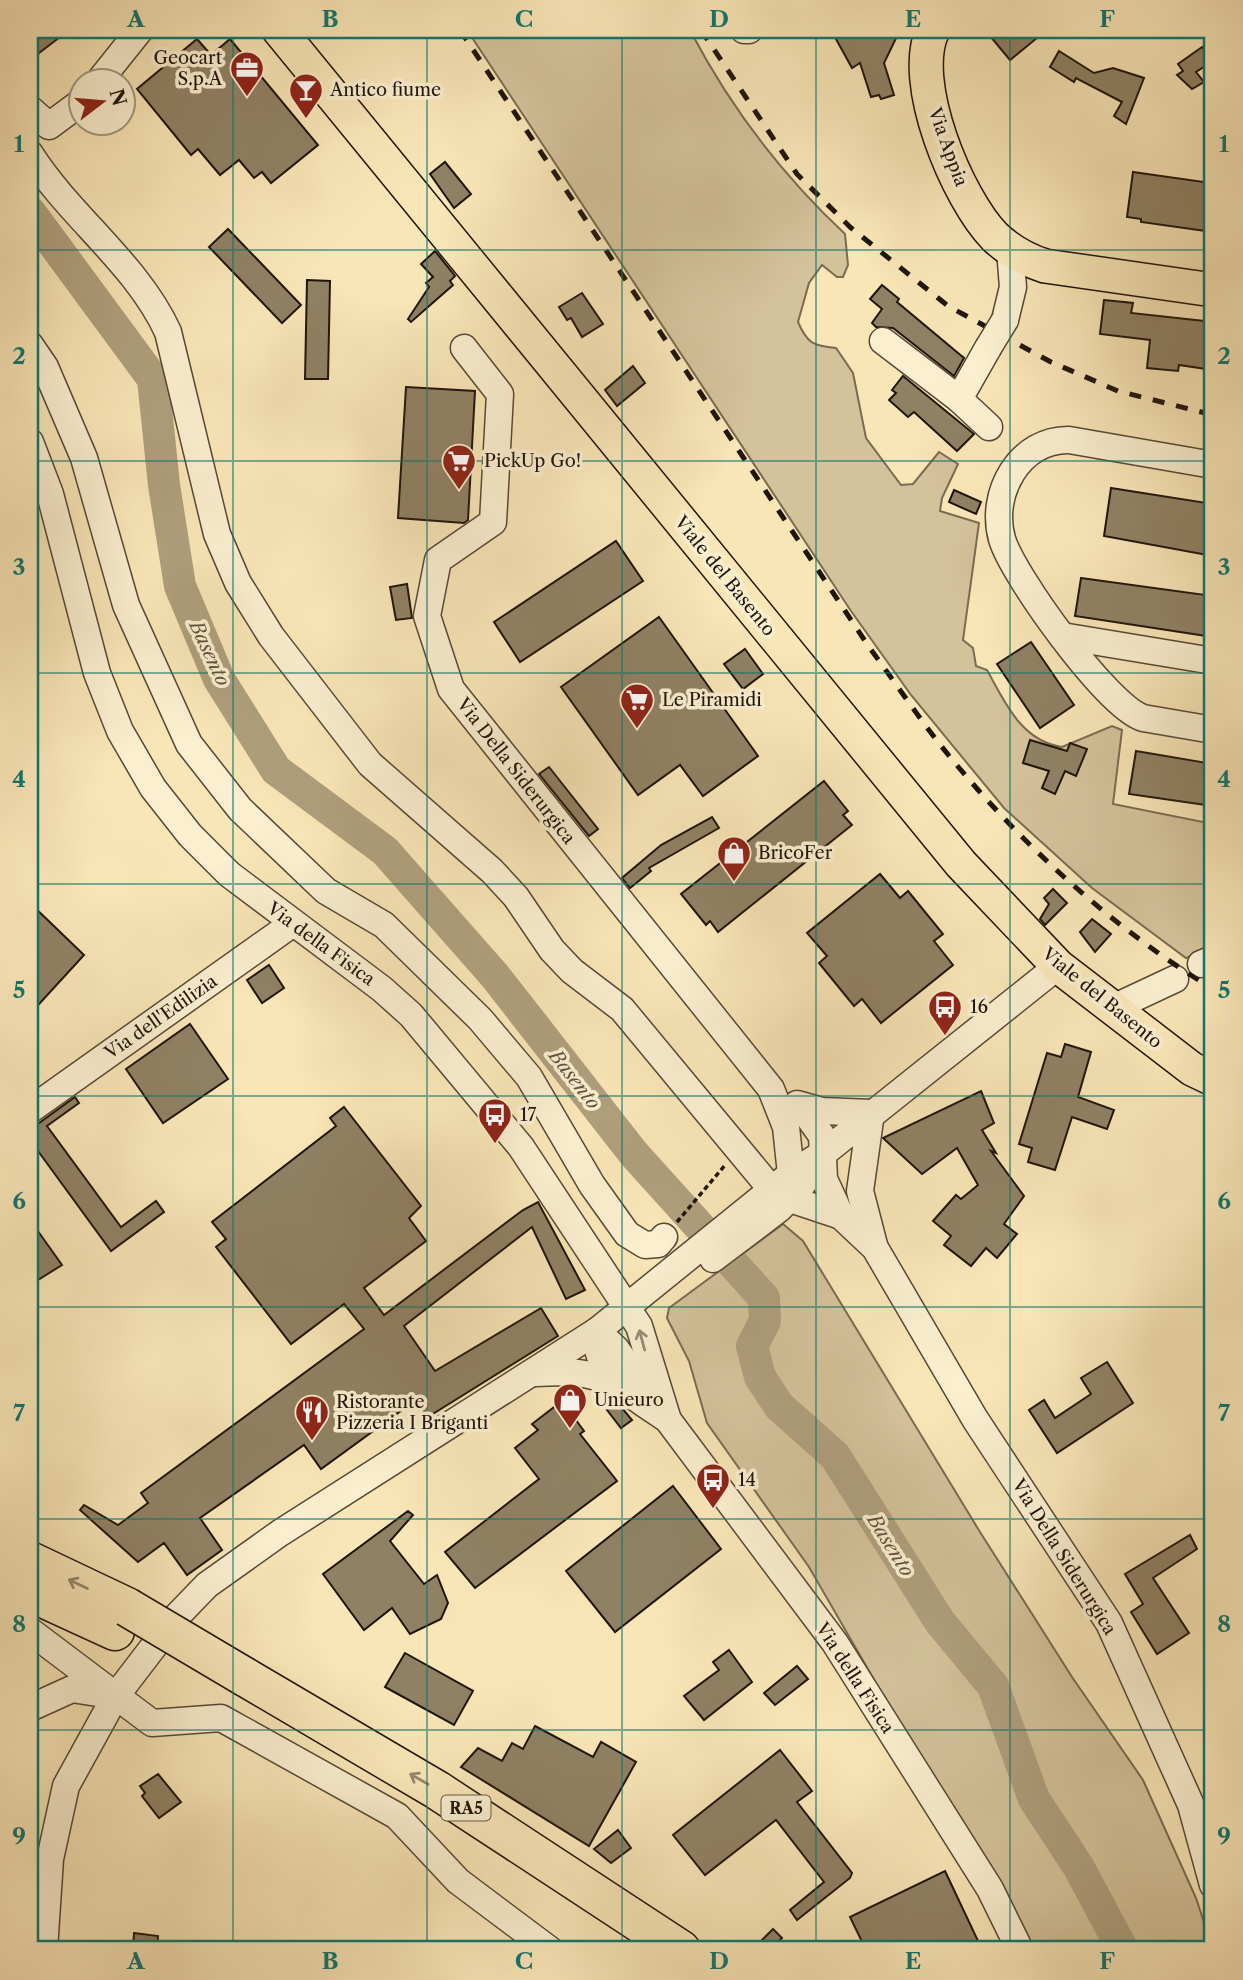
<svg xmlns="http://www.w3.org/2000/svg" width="1243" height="1980" font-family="'Libre Caslon Text',serif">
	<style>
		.green { fill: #d4c29a; stroke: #7a6b52; stroke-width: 2 }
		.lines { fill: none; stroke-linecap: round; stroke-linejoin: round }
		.river { stroke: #af9f7d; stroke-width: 32 }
		.building { fill: #908164; stroke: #1f140b; stroke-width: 2 }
		.minor-casing { stroke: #564836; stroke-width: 29 }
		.major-casing { stroke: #1f140b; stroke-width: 36 }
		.highway-casing { stroke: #1f140b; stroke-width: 41 }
		.path { stroke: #1f140b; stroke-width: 3.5; stroke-dasharray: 5 3.5; stroke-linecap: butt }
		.minor { stroke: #fbefd0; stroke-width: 26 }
		.major { stroke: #f9e6b7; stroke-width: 33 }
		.highway { stroke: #f9e6b7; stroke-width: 38 }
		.rail { stroke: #1f140b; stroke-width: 5; stroke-dasharray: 12 12; stroke-linecap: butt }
		.minor-bridge-casing { stroke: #564836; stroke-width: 29; stroke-linecap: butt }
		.highway-bridge-casing { stroke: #1f140b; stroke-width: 41; stroke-linecap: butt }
		.minor-bridge { stroke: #fbefd0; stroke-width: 26 }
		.highway-bridge { stroke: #f9e6b7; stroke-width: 38 }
		.oneway { stroke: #988c77 }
		.oneway2 { stroke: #97886a }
		.grid { fill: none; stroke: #0f766e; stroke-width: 2; stroke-opacity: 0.55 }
		.labels { text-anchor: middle; stroke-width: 7; stroke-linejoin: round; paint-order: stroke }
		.shield { fill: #fbefd0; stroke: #615646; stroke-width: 2 }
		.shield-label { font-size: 16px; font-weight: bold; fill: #1f140b }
		.poi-label { font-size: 18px; fill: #1f140b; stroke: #fbefd0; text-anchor: start }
		.street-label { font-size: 18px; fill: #1f140b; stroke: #fbefd0 }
		.water-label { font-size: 19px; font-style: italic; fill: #60533e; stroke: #fbefd0 }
		.neatline { fill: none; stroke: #0f766e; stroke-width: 2.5 }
		.grid-label { font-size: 23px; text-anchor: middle; font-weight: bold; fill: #0f766e }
	</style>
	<rect width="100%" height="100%" fill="#f9e6b7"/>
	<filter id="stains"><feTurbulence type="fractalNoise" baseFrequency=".00286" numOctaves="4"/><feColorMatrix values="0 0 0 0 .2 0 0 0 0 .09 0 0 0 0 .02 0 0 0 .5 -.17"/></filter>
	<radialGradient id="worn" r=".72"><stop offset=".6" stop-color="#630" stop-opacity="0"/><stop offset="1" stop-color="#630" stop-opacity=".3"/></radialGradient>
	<g class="green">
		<path d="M 467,30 L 690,30 C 730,107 782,175 845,234 L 848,265 L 843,277 L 837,277 L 822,265 L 809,283 L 798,322 C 807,343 813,346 836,348 L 853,373 L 866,438 L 901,485 L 913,484 L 939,452 L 958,464 L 942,498 L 940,511 L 979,523 L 963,640 L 973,648 L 976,666 L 987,670 C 1005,702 1021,741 1062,747 L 1112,726 L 1122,730 L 1113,804 L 1213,824 L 1213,948 L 1186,958 L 1092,888 L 1004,808 L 911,695 L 851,611 Z"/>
		<polygon points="783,1224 803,1241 980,1532 1072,1677 1143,1780 1196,1898 1213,1950 1030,1950 809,1567 707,1423 689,1361 667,1318 669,1308"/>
	</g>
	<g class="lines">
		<polyline class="river" points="30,212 153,379 164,485 180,586 219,679 276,770 385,851 495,976 634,1154 764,1298 765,1321 752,1346 760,1377 779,1406 835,1456 940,1622 993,1686 1034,1799 1078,1866 1123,1950"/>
	</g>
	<g class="building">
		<polygon points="30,30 69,30 30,60"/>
		<polygon points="831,30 900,30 884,63 894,95 881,99 879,95 871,97 860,63 852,68"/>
		<polygon points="985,30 1030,30 1037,38 1010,60"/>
		<polygon points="197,39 211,55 230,39 318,145 271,183 262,172 254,178 239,160 220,175 198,149 191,155 137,89"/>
		<polygon points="1202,47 1213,61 1196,72 1204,82 1192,89 1177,75 1183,71 1178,64"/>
		<polygon points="1059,51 1094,73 1113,68 1144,78 1126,124 1114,116 1122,102 1076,78 1074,82 1050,67"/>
		<polygon points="445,162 471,194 454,208 430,174"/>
		<polygon points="1133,172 1211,183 1209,196 1213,197 1213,232 1141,222 1141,219 1127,217"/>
		<polygon points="228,229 301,305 282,323 209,247"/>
		<polygon points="435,251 455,276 450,281 453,285 411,322 408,319 429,287 426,283 433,277 421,264"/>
		<polygon points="307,280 330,281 328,379 305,379"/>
		<polygon points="882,285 899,299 897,302 964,358 954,376 893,328 876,327 872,323 882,309 870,299"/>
		<polygon points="582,293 603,324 582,337 571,318 567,320 559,307"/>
		<polygon points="1104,300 1133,303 1131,313 1213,322 1213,370 1179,365 1178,371 1147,368 1150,340 1100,334"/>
		<polygon points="633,366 645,383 617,406 605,390"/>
		<polygon points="903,376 974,434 957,451 914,412 908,417 889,400 896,393 892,390"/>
		<polygon points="406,387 475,391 468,520 464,523 398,518"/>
		<polygon points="1111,488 1213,504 1213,556 1104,536"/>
		<polygon points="954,490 981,502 976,514 949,502"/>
		<polygon points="616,541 643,581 520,662 494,622"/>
		<polygon points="1081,578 1213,596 1213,637 1075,616"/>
		<polygon points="407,584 412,618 396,620 390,587"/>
		<polygon points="659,617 758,756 703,796 680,765 638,795 561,687"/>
		<polygon points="1031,642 1074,705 1040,728 997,664"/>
		<polygon points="745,649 763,674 743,689 724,664"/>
		<polygon points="1030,740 1067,751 1070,743 1087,749 1076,776 1065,771 1055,794 1042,788 1049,771 1023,763"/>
		<polygon points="1136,751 1213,764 1213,806 1129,794"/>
		<polygon points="549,767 598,829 589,836 539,774"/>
		<polygon points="824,781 848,811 843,815 852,825 718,932 710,921 706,925 681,894"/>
		<polygon points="712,817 719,828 649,868 651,871 630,888 622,878 661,845"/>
		<polygon points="880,874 900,898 908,891 943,934 934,941 953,965 881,1023 862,999 854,1006 819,963 827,956 807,933"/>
		<polygon points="1053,889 1067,903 1045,925 1040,919 1049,904 1044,898"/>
		<polygon points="30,903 84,955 30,1014"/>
		<polygon points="1092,919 1111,934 1095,952 1080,932"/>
		<polygon points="269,965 284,988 262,1003 247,980"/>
		<polygon points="190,1024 228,1079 163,1123 126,1069"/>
		<polygon points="1065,1044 1091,1052 1078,1097 1114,1110 1107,1129 1072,1117 1055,1170 1028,1162 1032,1148 1019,1144 1047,1053 1061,1057"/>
		<polygon points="981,1091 994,1123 982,1130 996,1153 991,1151 1024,1196 1004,1224 1017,1234 997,1258 986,1248 971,1266 944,1245 951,1236 933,1221 956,1195 961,1199 978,1185 957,1148 922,1174 883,1138"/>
		<polygon points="75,1097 79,1103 47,1126 121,1227 156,1201 164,1212 111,1251 30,1140 30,1125 39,1123"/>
		<polygon points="344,1107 421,1206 409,1218 426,1241 364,1288 384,1315 523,1210 538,1202 585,1290 566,1299 532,1227 404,1326 435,1371 541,1308 558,1336 428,1417 416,1400 321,1469 304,1445 200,1518 222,1550 187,1575 164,1543 138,1562 80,1510 84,1505 118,1525 148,1503 141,1493 364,1329 344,1304 291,1344 216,1247 226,1239 212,1222 336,1126 330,1118"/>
		<polygon points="30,1220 62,1265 30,1285"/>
		<polygon points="1107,1362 1133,1403 1057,1453 1029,1410 1044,1400 1055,1418 1091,1394 1081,1378"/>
		<polygon points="562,1401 584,1431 580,1434 617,1481 475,1588 445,1552 539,1479 515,1448 538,1430 532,1424"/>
		<polygon points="617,1402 632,1420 621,1428 607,1410"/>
		<polygon points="673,1486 721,1549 615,1632 566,1571"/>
		<polygon points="408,1511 413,1515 390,1541 424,1584 437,1575 448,1603 441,1619 410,1634 392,1608 364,1630 323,1574"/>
		<polygon points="1190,1535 1197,1549 1153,1578 1189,1633 1157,1654 1131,1612 1143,1604 1125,1574"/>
		<polygon points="729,1650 752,1682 704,1720 684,1696 719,1670 713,1662"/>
		<polygon points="405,1653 473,1691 454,1725 385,1687"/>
		<polygon points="797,1666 808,1679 775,1705 764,1693"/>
		<polygon points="535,1726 593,1757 601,1742 636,1762 589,1846 461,1767 478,1748 502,1761 512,1743 523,1749"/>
		<polygon points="780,1750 812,1791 797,1802 852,1873 850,1878 797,1920 790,1910 824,1882 776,1820 705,1875 673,1835"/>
		<polygon points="158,1774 181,1802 159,1818 142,1796 145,1793 140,1786"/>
		<polygon points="618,1830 631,1848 611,1863 594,1849"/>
		<polygon points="945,1871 979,1943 964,1950 866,1950 850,1917"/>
		<polygon points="773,1929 782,1938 770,1950 752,1950"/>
		<polygon points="134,1933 158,1936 157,1950 133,1950"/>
	</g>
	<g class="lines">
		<g class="minor-casing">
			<g id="minor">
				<polyline points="744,30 749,30"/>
				<polyline points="100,80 140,30"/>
				<polyline points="30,109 49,126 80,103"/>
				<path d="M 30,154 C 70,217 137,264 168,332 L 217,534 L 238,583 L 271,636 L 370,764 L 492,871 L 516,897 L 552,950 L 572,971 L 622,1009 L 772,1190"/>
				<polyline points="1005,320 1013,287 1010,250"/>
				<polyline points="883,341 959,399"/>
				<polyline points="30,345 45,367 84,458 126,605 189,744 240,809 326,891 384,925 480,1019 529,1077 592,1185 627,1234 645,1245 658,1244 664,1237"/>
				<polyline points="464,348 500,394 493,522 438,560 427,616 451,689 771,1089 786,1127 791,1174"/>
				<polyline points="988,348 959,399 989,427"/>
				<polyline points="30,442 50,494 97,673 120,731 153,788 190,835 229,874 382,989 411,1015 521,1147 639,1326 668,1420 835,1643 990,1889 1020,1950"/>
				<path d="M 1213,465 L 1069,440 C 1020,439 989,493 1002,539 C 1013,576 1107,706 1143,718 L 1213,730"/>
				<polyline points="1062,636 1213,661"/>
				<polyline points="1201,964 1213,959"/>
				<polyline points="1111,1009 1175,979"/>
				<polyline points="797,1104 822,1111 871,1113"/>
				<polyline points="802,1108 822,1136 824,1179 841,1216"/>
				<polyline points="30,1110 292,924"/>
				<polyline points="871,1113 860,1191 874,1245"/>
				<polyline points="790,1199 841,1216 875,1248 975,1419 1109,1623 1191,1805 1213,1885"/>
				<polyline points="713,1259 779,1209 802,1185"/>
				<path d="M 597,1331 C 592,1375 637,1398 668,1420"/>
				<polyline points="597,1331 616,1349 652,1399"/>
				<path d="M 535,1373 C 567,1371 589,1371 618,1385"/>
				<polyline points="30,1631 152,1723 221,1718 397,1816 458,1881 550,1950"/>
				<polyline points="30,1708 72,1689 110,1695"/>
				<polyline points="44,1950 50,1859 66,1786 115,1697 177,1616 207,1585 280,1533 597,1331 791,1174 825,1152 1058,966"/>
			</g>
		</g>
		<g class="major-casing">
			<g id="major">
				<polyline points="279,30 961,864 1058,966 1192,1069 1213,1079"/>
				<path d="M 933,30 C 908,81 957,198 995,237 C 1010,251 1026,260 1045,266 L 1213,290"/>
			</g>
		</g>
		<g class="highway-casing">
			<g id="highway">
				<polyline points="30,1561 127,1607"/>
				<polyline points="30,1592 115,1631"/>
				<polyline points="245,1677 437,1790 681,1950"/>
			</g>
		</g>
		<polyline class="path" points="677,1222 726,1164"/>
		<use href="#minor" class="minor"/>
		<use href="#major" class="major"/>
		<use href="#highway" class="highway"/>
		<g class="rail">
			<path d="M 460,30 L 869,647 C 892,678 914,711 938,742 C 1013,837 1109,926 1213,989"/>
			<polyline points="701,30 797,174 850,227 948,306 1051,362 1118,391 1213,415"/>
		</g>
		<g class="minor-bridge-casing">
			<polyline id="minor-bridge" points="988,348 1005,320"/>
		</g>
		<g class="highway-bridge-casing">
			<polyline id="highway-bridge" points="127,1607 245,1677"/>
		</g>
		<use href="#minor-bridge" class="minor-bridge"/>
		<use href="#highway-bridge" class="highway-bridge"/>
	</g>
	<defs><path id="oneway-shaft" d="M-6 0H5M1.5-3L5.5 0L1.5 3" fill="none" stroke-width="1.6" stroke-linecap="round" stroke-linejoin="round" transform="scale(1.75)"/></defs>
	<use class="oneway" href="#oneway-shaft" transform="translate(642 1340) rotate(-105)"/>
	<g class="oneway2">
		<use href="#oneway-shaft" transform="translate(78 1584) rotate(-154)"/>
		<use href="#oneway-shaft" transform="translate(419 1779) rotate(-150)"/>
	</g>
	<path class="grid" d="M 233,30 L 233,1950M 427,30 L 427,1950M 622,30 L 622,1950M 816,30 L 816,1950M 1010,30 L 1010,1950M 30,250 L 1213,250M 30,461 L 1213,461M 30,673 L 1213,673M 30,884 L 1213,884M 30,1096 L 1213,1096M 30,1307 L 1213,1307M 30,1519 L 1213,1519M 30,1730 L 1213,1730"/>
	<defs>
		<g id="office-pin" transform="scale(1.75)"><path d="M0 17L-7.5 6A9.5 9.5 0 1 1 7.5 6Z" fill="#8f2418" stroke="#fbefd0"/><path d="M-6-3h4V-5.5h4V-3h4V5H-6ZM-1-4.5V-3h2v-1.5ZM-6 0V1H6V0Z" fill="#fff"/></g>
		<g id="bar-pin" transform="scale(1.75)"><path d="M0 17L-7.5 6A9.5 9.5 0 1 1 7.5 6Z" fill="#8f2418" stroke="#fbefd0"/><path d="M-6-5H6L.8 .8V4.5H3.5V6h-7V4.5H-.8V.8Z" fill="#fff"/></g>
		<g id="supermarket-pin" transform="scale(1.75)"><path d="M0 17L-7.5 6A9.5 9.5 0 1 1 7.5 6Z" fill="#8f2418" stroke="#fbefd0"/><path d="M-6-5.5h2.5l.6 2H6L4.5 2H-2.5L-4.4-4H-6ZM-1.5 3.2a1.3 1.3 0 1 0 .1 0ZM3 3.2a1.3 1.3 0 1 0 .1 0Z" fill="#fff"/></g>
		<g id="shop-pin" transform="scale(1.75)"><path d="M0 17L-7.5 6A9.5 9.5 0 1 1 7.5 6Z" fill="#8f2418" stroke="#fbefd0"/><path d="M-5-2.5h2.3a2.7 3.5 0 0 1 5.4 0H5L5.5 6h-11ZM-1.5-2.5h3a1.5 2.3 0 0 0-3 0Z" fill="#fff"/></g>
		<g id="bus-pin" transform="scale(1.75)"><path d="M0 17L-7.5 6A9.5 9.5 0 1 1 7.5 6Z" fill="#8f2418" stroke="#fbefd0"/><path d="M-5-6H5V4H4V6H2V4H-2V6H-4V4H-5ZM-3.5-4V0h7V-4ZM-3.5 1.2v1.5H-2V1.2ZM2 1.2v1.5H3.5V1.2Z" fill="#fff"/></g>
		<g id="restaurant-pin" transform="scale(1.75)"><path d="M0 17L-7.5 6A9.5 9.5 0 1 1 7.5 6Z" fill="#8f2418" stroke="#fbefd0"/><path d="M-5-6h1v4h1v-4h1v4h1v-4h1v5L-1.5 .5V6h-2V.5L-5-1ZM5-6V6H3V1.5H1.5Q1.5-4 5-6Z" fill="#fff"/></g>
	</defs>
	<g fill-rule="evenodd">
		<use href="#office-pin" x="247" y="68"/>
		<use href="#bar-pin" x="306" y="90"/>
		<use href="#supermarket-pin" x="459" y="461"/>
		<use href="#supermarket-pin" x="637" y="700"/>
		<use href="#shop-pin" x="734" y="853"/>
		<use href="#bus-pin" x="945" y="1007"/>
		<use href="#bus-pin" x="495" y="1115"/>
		<use href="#shop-pin" x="570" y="1400"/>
		<use href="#restaurant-pin" x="312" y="1412"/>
		<use href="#bus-pin" x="713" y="1480"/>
	</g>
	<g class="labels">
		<rect class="shield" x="441.5" y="1795.5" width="49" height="25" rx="5"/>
		<g class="shield-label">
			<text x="466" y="1814">RA5</text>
		</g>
		<g class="poi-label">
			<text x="222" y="64" text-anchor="end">Geocart<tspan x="222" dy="21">S.p.A</tspan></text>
			<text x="330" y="96">Antico fiume</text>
			<text x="484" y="467">PickUp Go!</text>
			<text x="662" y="706">Le Piramidi</text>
			<text x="758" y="859">BricoFer</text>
			<text x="970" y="1013">16</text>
			<text x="520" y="1121">17</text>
			<text x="594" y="1406">Unieuro</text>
			<text x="336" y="1408">Ristorante<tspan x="336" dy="21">Pizzeria I Briganti</tspan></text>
			<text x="738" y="1486">14</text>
		</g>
		<g class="street-label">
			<text transform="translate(948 147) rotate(70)" y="6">Via Appia</text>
			<text transform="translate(725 576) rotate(51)" y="6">Viale del Basento</text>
			<text transform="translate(516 771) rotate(52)" y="6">Via Della Siderurgica</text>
			<text transform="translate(321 944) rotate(36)" y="6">Via della Fisica</text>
			<text transform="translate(1102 998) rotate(39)" y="6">Viale del Basento</text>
			<text transform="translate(161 1017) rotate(-35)" y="6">Via dell'Edilizia</text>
			<text transform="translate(1064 1557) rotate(58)" y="6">Via Della Siderurgica</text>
			<text transform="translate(855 1678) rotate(57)" y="6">Via della Fisica</text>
		</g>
		<g class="water-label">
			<text transform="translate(210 653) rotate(65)" y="7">Basento</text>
			<text transform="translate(575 1079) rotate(52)" y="7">Basento</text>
			<text transform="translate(891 1545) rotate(58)" y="7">Basento</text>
		</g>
	</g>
	<rect width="1243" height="1980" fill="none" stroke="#f9e6b7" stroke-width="77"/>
	<g transform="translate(102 102) rotate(74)"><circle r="33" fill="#fbefd0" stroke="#a39781" stroke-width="2"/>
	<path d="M0-5L12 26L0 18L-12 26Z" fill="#8f2418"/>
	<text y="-10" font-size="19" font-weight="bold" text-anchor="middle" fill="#1f140b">N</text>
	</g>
	<rect x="38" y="38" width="1166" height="1903" class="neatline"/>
	<g class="grid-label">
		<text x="136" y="27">A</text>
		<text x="330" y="27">B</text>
		<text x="524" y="27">C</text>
		<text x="719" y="27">D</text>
		<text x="913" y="27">E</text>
		<text x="1107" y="27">F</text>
		<text x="19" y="152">1</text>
		<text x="1224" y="152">1</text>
		<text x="19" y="364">2</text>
		<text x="1224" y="364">2</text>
		<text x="19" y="575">3</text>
		<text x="1224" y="575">3</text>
		<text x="19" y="787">4</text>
		<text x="1224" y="787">4</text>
		<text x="19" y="998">5</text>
		<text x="1224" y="998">5</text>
		<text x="19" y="1209">6</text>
		<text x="1224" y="1209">6</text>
		<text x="19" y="1421">7</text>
		<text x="1224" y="1421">7</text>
		<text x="19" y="1632">8</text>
		<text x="1224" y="1632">8</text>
		<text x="19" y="1844">9</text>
		<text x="1224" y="1844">9</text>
		<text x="136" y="1969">A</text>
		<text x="330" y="1969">B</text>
		<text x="524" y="1969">C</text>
		<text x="719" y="1969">D</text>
		<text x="913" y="1969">E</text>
		<text x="1107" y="1969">F</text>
	</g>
	<rect width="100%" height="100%" filter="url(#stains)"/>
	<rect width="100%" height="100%" fill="url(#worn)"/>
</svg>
